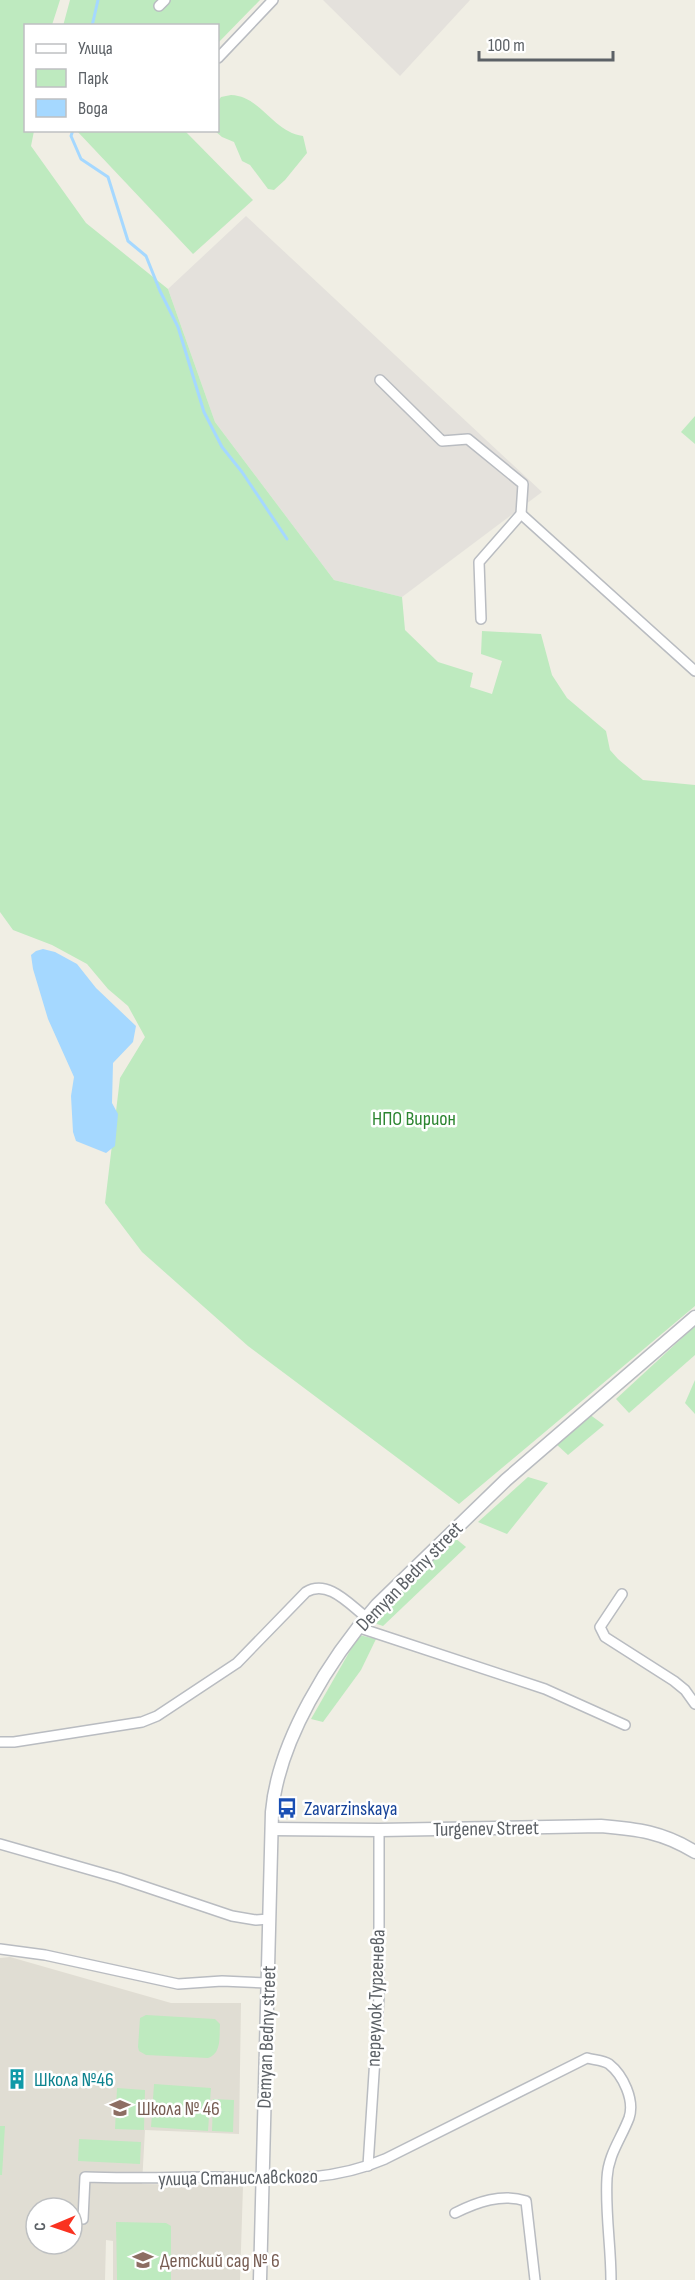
<svg xmlns="http://www.w3.org/2000/svg" width="695" height="2280" font-family="'Sofia Sans Condensed',sans-serif">
	<style>
		.industrial { fill: #e4e1dc }
		.education { fill: #e0ddd3; fill-rule: evenodd }
		.green { fill: #beeabf }
		.water { fill: #a5d8ff }
		.lines { fill: none; stroke-linecap: round; stroke-linejoin: round }
		.stream { stroke: #a5d8ff; stroke-width: 3 }
		.minor-casing { stroke: #b9bcc1; stroke-width: 12 }
		.tertiary-casing { stroke: #b9bcc1; stroke-width: 15 }
		.minor { stroke: #fff; stroke-width: 9 }
		.tertiary { stroke: #fff; stroke-width: 12 }
		.labels { text-anchor: middle; stroke-width: 5; stroke-linejoin: round; paint-order: stroke }
		.park-label { font-size: 20px; fill: #2c8530; stroke: #fff }
		.street-label { font-size: 20px; fill: #5c6166; stroke: #fff }
		.transit-label { font-size: 20px; fill: #164399; stroke: #fff; text-anchor: start }
		.culture-label { font-size: 20px; fill: #0d838f; stroke: #fff; text-anchor: start }
		.education-label { font-size: 20px; fill: #785e54; stroke: #fff; text-anchor: start }
	</style>
	<rect width="100%" height="100%" fill="#f0eee4"/>
	<g class="industrial">
		<polygon points="323,0 470,0 400,76"/>
		<polygon points="246,216 542,492 402,597 334,580 215,422 168,289"/>
	</g>
	<path class="education" d="M 10,1957 L 171,2003 L 241,2003 L 239,2134 L 145,2130 L 142,2184 L 243,2186 L 240,2280 L 113,2280 L 113,2241 L 106,2240 L 105,2280 L 0,2280 L 0,1958 ZM 36,2208 L 72,2208 L 72,2244 L 36,2244 Z"/>
	<g class="green">
		<polygon points="0,0 60,0 52,25 26,26 26,130 34,131 31,146 86,223 168,289 215,422 334,580 402,597 405,630 438,662 473,673 470,687 492,694 502,661 481,654 482,631 541,634 552,675 567,698 606,731 610,750 618,759 643,780 695,785 695,1306 459,1504 248,1346 142,1252 105,1203 120,1078 145,1037 128,1006 108,989 87,964 52,945 13,930 0,912"/>
		<polygon points="70,0 260,0 218,43 218,26 63,26"/>
		<path d="M 231,95 C 261,96 273,132 303,136 L 307,153 L 285,180 L 274,190 L 268,189 L 250,165 L 242,161 L 234,142 L 222,137 L 215,131 L 218,130 L 218,101 L 221,97 Z"/>
		<polygon points="77,131 185,131 253,200 193,254"/>
		<polygon points="695,416 695,444 681,432"/>
		<polygon points="695,1326 695,1355 629,1413 616,1399"/>
		<polygon points="695,1380 695,1414 685,1403"/>
		<polygon points="589,1414 604,1425 568,1455 555,1443"/>
		<polygon points="528,1477 548,1483 507,1534 478,1522"/>
		<polygon points="455,1538 466,1547 383,1626 368,1621 431,1555"/>
		<polygon points="359,1635 376,1639 361,1670 323,1722 311,1719"/>
		<path d="M 146,2015 L 215,2019 L 220,2024 C 219,2037 222,2053 208,2058 L 146,2055 L 139,2051 L 138,2047 L 140,2018 Z"/>
		<polygon points="154,2084 211,2088 208,2131 151,2127"/>
		<polygon points="117,2088 145,2090 144,2130 115,2129"/>
		<polygon points="213,2099 234,2100 233,2132 212,2131"/>
		<polygon points="0,2126 5,2126 2,2175 0,2175"/>
		<polygon points="79,2139 141,2142 140,2164 78,2161"/>
		<polygon points="116,2222 166,2223 171,2226 171,2280 117,2280"/>
	</g>
	<polygon class="water" points="43,949 55,952 77,964 96,988 136,1026 133,1042 113,1063 112,1103 118,1114 115,1146 106,1153 76,1141 73,1132 71,1096 74,1077 48,1019 33,969 31,955 36,951"/>
	<g class="lines">
		<g class="stream">
			<polyline points="92,26 98,0"/>
			<polyline points="73,130 71,136 81,159 108,177 128,241 146,256 160,291 178,327 204,412 222,447 242,472 287,539"/>
		</g>
		<g class="minor-casing">
			<g id="minor">
				<polyline points="159,6 165,0"/>
				<polyline points="218,58 273,0"/>
				<polyline points="380,380 442,441 468,439 523,484 521,514 479,562 481,619"/>
				<polyline points="521,514 695,671"/>
				<polyline points="622,1594 600,1627 605,1637 674,1681 685,1690 695,1704"/>
				<polyline points="357,1627 545,1689 625,1725"/>
				<path d="M 0,1742 L 14,1742 L 142,1722 L 157,1716 L 237,1663 L 306,1592 C 328,1579 349,1604 366,1617"/>
				<polyline points="0,1844 119,1878 232,1916 256,1920 269,1919"/>
				<polyline points="0,1949 45,1955 178,1984 222,1981 268,1983"/>
				<polyline points="368,2166 379,1996 379,1830"/>
				<path d="M 455,2213 C 477,2202 502,2193 526,2201 L 535,2280"/>
				<path d="M 83,2219 L 85,2177 C 128,2179 171,2177 213,2177 C 274,2178 327,2184 385,2159 L 587,2058 C 594,2060 603,2060 609,2064 C 623,2075 635,2100 629,2118 C 621,2139 608,2155 607,2178 C 605,2212 611,2246 611,2280"/>
			</g>
		</g>
		<g class="tertiary-casing">
			<g id="tertiary">
				<path d="M 272,1829 L 379,1830 L 601,1826 C 637,1829 663,1832 695,1852"/>
				<path d="M 260,2280 L 272,1812 C 278,1741 330,1658 377,1605 L 506,1480 L 695,1317"/>
			</g>
		</g>
		<use href="#minor" class="minor"/>
		<use href="#tertiary" class="tertiary"/>
	</g>
	<defs>
		<g id="bus-bare" transform="scale(1.62)"><path d="M-5-6H5V4H4V6H2V4H-2V6H-4V4H-5ZM-3.5-4V0h7V-4ZM-3.5 1.2v1.5H-2V1.2ZM2 1.2v1.5H3.5V1.2Z" fill="#1a4fb4" stroke="#fff" stroke-width="2.5" paint-order="stroke"/></g>
		<g id="building-bare" transform="scale(1.62)"><path d="M-4-6H4V6H1V3H-1V6H-4ZM-2.5-4.3h1.7v1.8h-1.7ZM.8-4.3h1.7v1.8H.8ZM-2.5-1h1.7V.8h-1.7ZM.8-1h1.7V.8H.8Z" fill="#0f9aa8" stroke="#fff" stroke-width="2.5" paint-order="stroke"/></g>
		<g id="school-bare" transform="scale(1.62)"><path d="M0-5L7-2L0 1L-7-2ZM-4 1L0 2.5L4 1V4Q0 6-4 4Z" fill="#8d6e63" stroke="#fff" stroke-width="2.5" paint-order="stroke"/></g>
	</defs>
	<g fill-rule="evenodd">
		<use href="#bus-bare" x="287" y="1808"/>
		<use href="#building-bare" x="17" y="2079"/>
		<use href="#school-bare" x="120" y="2108"/>
		<use href="#school-bare" x="143" y="2260"/>
	</g>
	<g class="labels">
		<g class="park-label">
			<text x="414" y="1125">НПО Вирион</text>
		</g>
		<g class="street-label">
			<text transform="translate(409 1576) rotate(-46)" y="7">Demyan Bedny street</text>
			<text transform="translate(486 1828) rotate(-1)" y="7">Turgenev Street</text>
			<text transform="translate(375 1998) rotate(-88)" y="7">переулок Тургенева</text>
			<text transform="translate(266 2037) rotate(-88)" y="7">Demyan Bedny street</text>
			<text transform="translate(238 2177) rotate(-1)" y="7">улица Станиславского</text>
		</g>
		<g class="transit-label">
			<text x="304" y="1815">Zavarzinskaya</text>
		</g>
		<g class="culture-label">
			<text x="34" y="2086">Школа №46</text>
		</g>
		<g class="education-label">
			<text x="137" y="2115">Школа № 46</text>
			<text x="160" y="2267">Детский сад № 6</text>
		</g>
	</g>
	<rect x="24" y="24" width="195" height="108" fill="#ffffff" stroke="#bec0c2" stroke-width="1.5"/>
	<rect x="36" y="44" width="30" height="9" fill="#ffffff" stroke="#bec0c2" stroke-width="1.5"/>
	<text x="78" y="54" font-size="18" fill="#5c6166">Улица</text>
	<rect x="36" y="69" width="30" height="18" fill="#beeabf" stroke="#bec0c2" stroke-width="1.5"/>
	<text x="78" y="84" font-size="18" fill="#5c6166">Парк</text>
	<rect x="36" y="99" width="30" height="18" fill="#a5d8ff" stroke="#bec0c2" stroke-width="1.5"/>
	<text x="78" y="114" font-size="18" fill="#5c6166">Вода</text>
	<g transform="translate(54 2226) rotate(268)"><circle r="28" fill="#ffffff" stroke="#bec0c2" stroke-width="1.5"/>
	<path d="M0-4.5L10 22L0 15L-10 22Z" fill="#fa3220"/>
	<text y="-9" font-size="16" font-weight="bold" text-anchor="middle" fill="#5c6166">С</text>
	</g>
	<path d="M479 51v9h134v-9" fill="none" stroke="#5c6166" stroke-width="3"/>
	<text x="488" y="51" font-size="18" fill="#5c6166" stroke="#ffffff" stroke-width="4.5" paint-order="stroke">100 m</text>
</svg>
